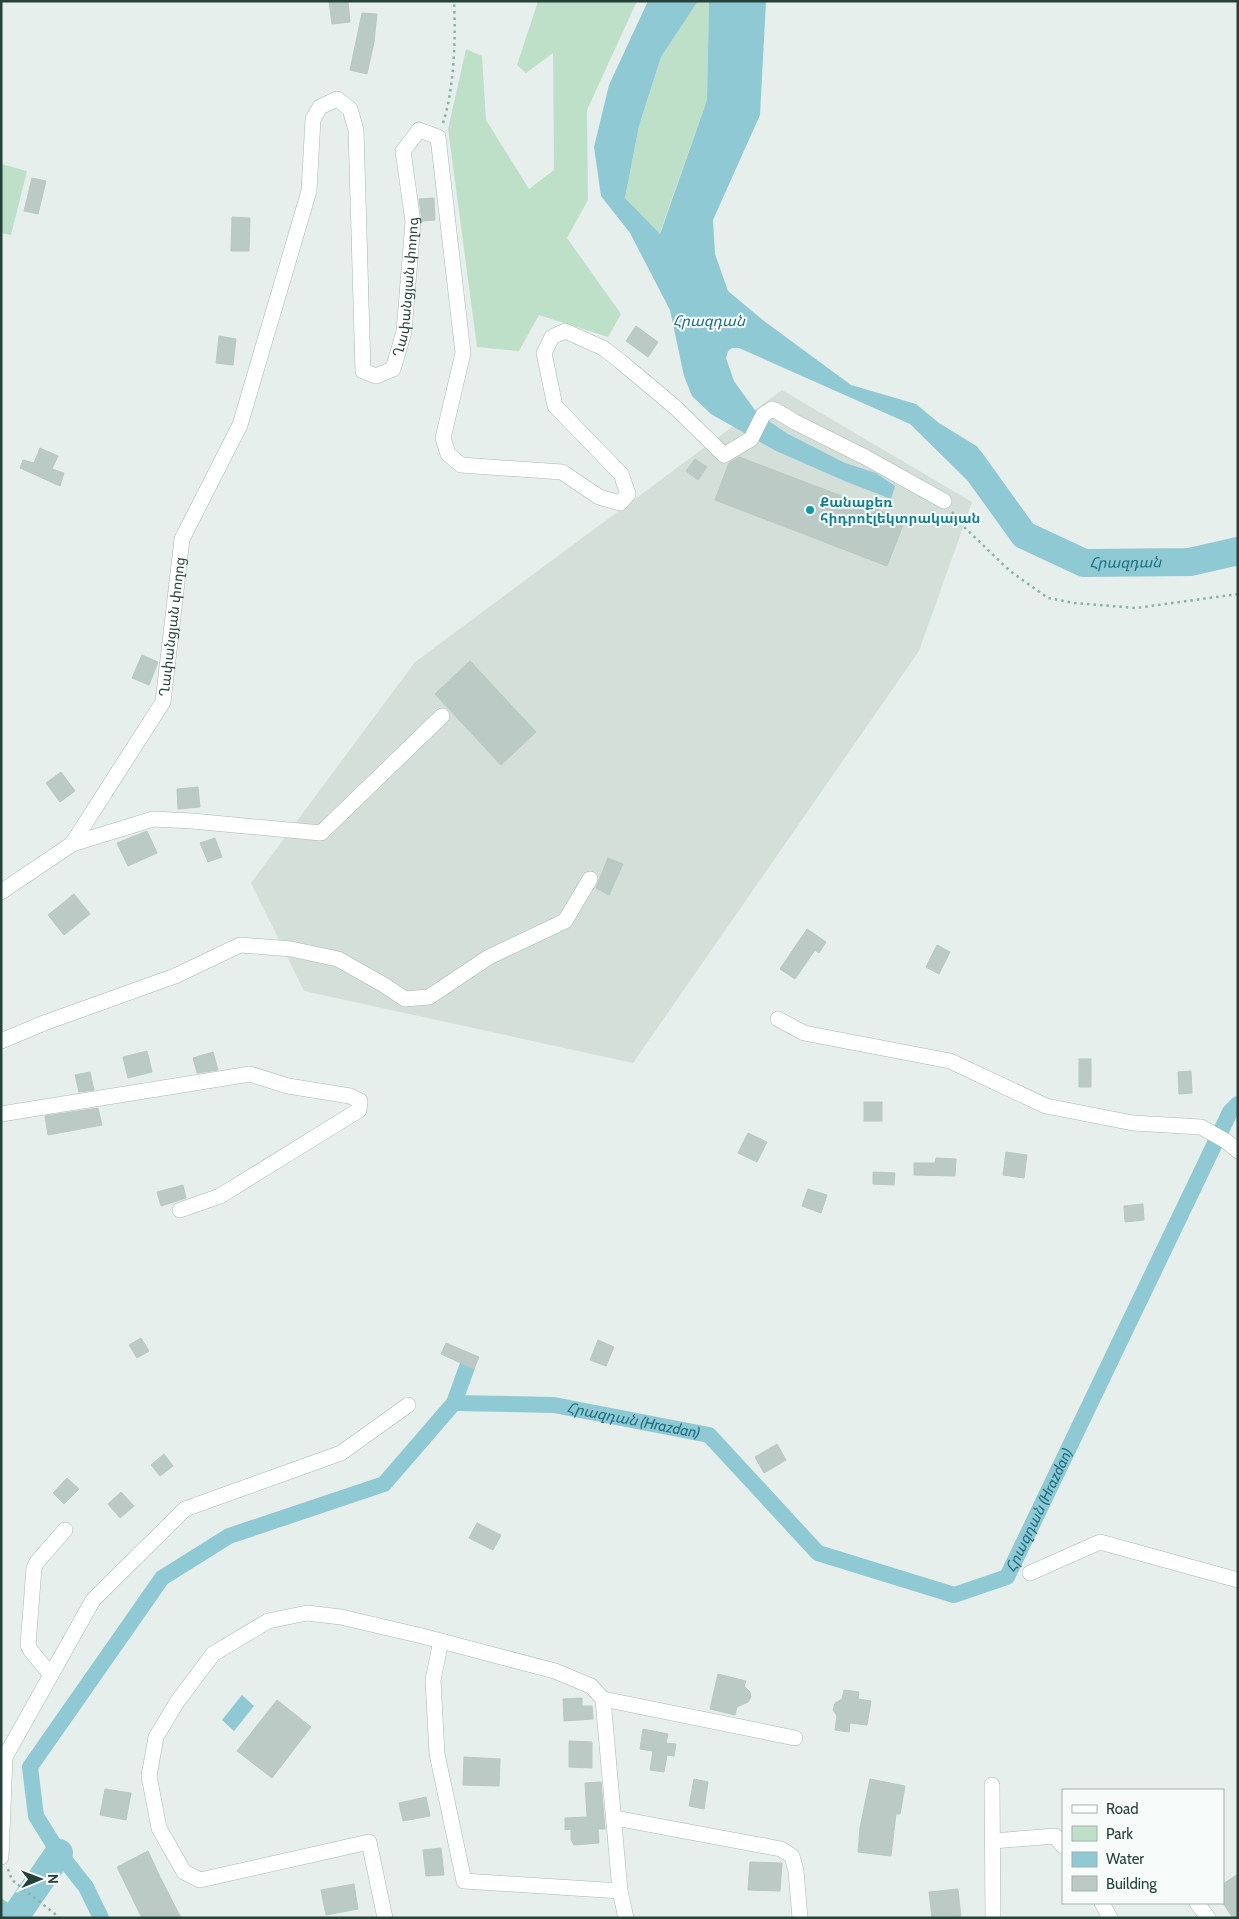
<svg xmlns="http://www.w3.org/2000/svg" width="1239" height="1919" font-family="Cabin,'Noto Sans Armenian',sans-serif">
	<style>
		.built { fill: #d4dfda }
		.green { fill: #bfe0c8 }
		.water { fill: #8ec9d4 }
		.lines { fill: none; stroke-linecap: round; stroke-linejoin: round }
		.canal { stroke: #8ec9d4; stroke-width: 16 }
		.river { stroke: #8ec9d4; stroke-width: 28 }
		.building { fill: #bbcac4; stroke: #b8c9c2 }
		.minor-casing { stroke: #a8b8b2; stroke-width: 16 }
		.path { stroke: #86b3a5; stroke-width: 2.5; stroke-dasharray: 2.5 4; stroke-linecap: butt }
		.minor { stroke: #fff; stroke-width: 15 }
		.culture-dot { fill: #0f9aa8; stroke: #f7fbf9; stroke-width: 2 }
		.labels { text-anchor: middle; stroke-width: 4; stroke-linejoin: round; paint-order: stroke }
		.street-label { font-size: 14px; fill: #24423a; stroke: #f7fbf9 }
		.culture-label { font-size: 14px; font-weight: bold; fill: #0d838f; stroke: #f7fbf9; text-anchor: start }
		.water-label { font-size: 15px; font-style: italic; fill: #1c6f80; stroke: #f7fbf9 }
	</style>
	<rect width="100%" height="100%" fill="#e6efeb"/>
	<polygon class="built" points="782,390 972,502 919,651 633,1063 304,991 251,883 415,662"/>
	<g class="green">
		<polygon points="538,1 637,1 587,110 588,200 567,238 621,314 608,337 539,315 519,351 477,347 448,129 466,49 482,56 486,120 529,189 554,170 553,53 526,73 517,65"/>
		<polygon points="698,1 709,1 707,100 659,235 625,198 639,126 661,57"/>
		<polygon points="1,164 27,171 11,235 1,233"/>
	</g>
	<g class="water">
		<polygon points="648,1 698,1 661,57 639,126 625,198 660,234 707,100 709,1 766,1 760,115 713,220 715,254 728,291 764,321 851,385 916,404 939,423 978,447 993,490 970,483 910,424 739,348 732,348 728,351 726,358 734,381 757,413 788,434 845,463 876,473 895,486 891,499 847,482 776,451 711,414 692,396 684,376 670,310 630,233 601,196 594,147 609,85"/>
		<polygon points="242,1695 254,1706 234,1731 222,1720"/>
		<polygon points="1,1898 29,1918 1,1918"/>
	</g>
	<g class="lines">
		<g class="canal">
			<path id="s1" d="M 454,1403 L 554,1405 L 709,1435 L 818,1553 L 954,1595 L 1007,1577 L 1230,1112 L 1238,1104"/>
			<polyline points="101,1918 86,1887 59,1853 36,1816 30,1767 162,1578 229,1536 384,1484 454,1403 467,1367"/>
		</g>
		<g class="river">
			<path id="s2" d="M 970,460 L 1024,535 L 1084,563 L 1190,562 L 1238,551"/>
			<polyline points="19,1911 59,1853"/>
		</g>
	</g>
	<g class="building">
		<polygon points="329,1 348,1 350,22 332,24"/>
		<polygon points="362,13 377,14 374,42 367,74 350,70"/>
		<polygon points="32,178 46,181 38,214 24,211"/>
		<polygon points="434,198 435,220 422,221 419,199"/>
		<polygon points="232,217 250,218 249,251 231,251"/>
		<polygon points="636,326 658,342 648,357 626,341"/>
		<polygon points="219,336 236,339 233,365 216,363"/>
		<polygon points="40,448 58,456 52,469 64,473 60,486 20,468 23,460 34,463"/>
		<polygon points="739,457 905,520 887,566 715,500 729,463"/>
		<polygon points="695,459 707,467 698,480 686,471"/>
		<polygon points="142,655 158,662 149,685 132,678"/>
		<polygon points="470,661 536,732 501,765 435,694"/>
		<polygon points="61,772 75,791 60,802 46,783"/>
		<polygon points="198,787 200,807 178,809 177,789"/>
		<polygon points="147,831 157,853 128,866 117,843"/>
		<polygon points="215,838 222,857 208,862 200,843"/>
		<polygon points="608,858 623,864 609,895 596,888"/>
		<polygon points="74,894 90,914 64,935 48,915"/>
		<polygon points="807,929 826,942 819,953 815,950 795,979 780,969"/>
		<polygon points="937,945 950,952 939,974 926,967"/>
		<polygon points="147,1051 152,1072 128,1078 123,1057"/>
		<polygon points="213,1052 218,1070 197,1073 193,1058"/>
		<rect x="1079" y="1059" width="12" height="28"/>
		<polygon points="1191,1071 1192,1093 1179,1094 1178,1072"/>
		<polygon points="90,1072 94,1090 79,1092 75,1075"/>
		<rect x="864" y="1102" width="18" height="19"/>
		<polygon points="98,1108 102,1125 48,1135 45,1116"/>
		<polygon points="748,1133 767,1142 757,1162 738,1153"/>
		<polygon points="1006,1152 1027,1155 1024,1178 1003,1175"/>
		<polygon points="936,1158 956,1159 955,1176 914,1175 914,1163 935,1163"/>
		<polygon points="873,1172 895,1173 894,1185 873,1184"/>
		<polygon points="183,1185 186,1198 161,1206 157,1192"/>
		<polygon points="808,1189 827,1195 821,1213 802,1206"/>
		<polygon points="1143,1204 1144,1220 1125,1222 1124,1206"/>
		<polygon points="141,1338 149,1351 137,1358 129,1345"/>
		<polygon points="598,1340 614,1347 606,1366 590,1360"/>
		<polygon points="446,1343 479,1357 474,1369 441,1354"/>
		<polygon points="777,1444 786,1460 764,1473 755,1457"/>
		<polygon points="164,1454 173,1466 160,1476 151,1465"/>
		<polygon points="67,1478 79,1489 64,1504 53,1493"/>
		<polygon points="121,1492 134,1506 120,1518 108,1504"/>
		<polygon points="477,1523 501,1535 493,1550 469,1538"/>
		<polygon points="718,1674 746,1681 744,1686 750,1692 751,1697 748,1702 737,1707 735,1715 710,1709"/>
		<polygon points="844,1690 859,1692 858,1699 871,1701 867,1725 850,1723 849,1732 835,1730 837,1716 833,1710 835,1703 842,1699"/>
		<polygon points="582,1698 582,1706 592,1706 593,1719 564,1721 563,1699"/>
		<polygon points="277,1700 311,1727 272,1778 237,1751"/>
		<polygon points="643,1729 668,1734 666,1743 676,1744 674,1756 667,1755 664,1772 650,1770 653,1751 640,1749"/>
		<polygon points="569,1741 592,1742 592,1768 569,1767"/>
		<polygon points="464,1757 500,1759 499,1786 463,1785"/>
		<polygon points="694,1779 708,1782 704,1809 689,1806"/>
		<polygon points="870,1779 905,1786 900,1814 896,1814 891,1856 858,1852 860,1828"/>
		<polygon points="601,1782 605,1829 598,1829 599,1843 574,1845 571,1840 571,1829 565,1830 565,1818 587,1817 585,1783"/>
		<polygon points="105,1789 131,1793 126,1820 100,1815"/>
		<polygon points="426,1797 430,1816 403,1821 399,1803"/>
		<polygon points="441,1848 444,1875 426,1876 423,1850"/>
		<polygon points="148,1851 160,1877 181,1918 142,1918 137,1908 117,1867"/>
		<polygon points="750,1862 782,1863 780,1891 748,1890"/>
		<polygon points="1238,1874 1238,1918 1233,1918 1223,1903 1223,1884"/>
		<polygon points="354,1884 358,1909 326,1915 321,1890"/>
		<polygon points="958,1889 961,1918 932,1918 929,1892"/>
	</g>
	<g class="lines">
		<g class="minor-casing">
			<g id="minor">
				<polyline points="72,844 153,819 192,821 321,833 442,716"/>
				<path id="s3" d="M 1,892 L 72,844 L 163,702 L 182,539 L 240,425 L 309,191 L 313,119 L 320,107 L 337,99 L 350,109 L 356,130 L 363,371 L 376,376 L 393,369 L 404,332 L 413,222 L 403,151 L 419,130 L 438,137 L 463,353 L 443,438 L 448,454 L 461,465 L 562,472 L 599,497 L 620,503 L 628,494 L 621,474 L 555,406 L 544,353 L 552,337 L 565,331 L 603,348 L 620,361 L 676,408 L 724,455 L 751,439 L 763,415 L 772,409 L 775,410 L 795,422 L 865,457 L 944,501"/>
				<polyline points="778,1019 804,1033 950,1061 1046,1106 1133,1123 1201,1127 1226,1141 1238,1151"/>
				<polyline points="1,1041 44,1023 175,976 240,945 291,949 338,959 384,985 405,999 429,997 489,957 565,921 590,879"/>
				<polyline points="1,1114 250,1074 288,1086 350,1096 360,1101 359,1110 220,1196 180,1210"/>
				<polyline points="1030,1573 1100,1542 1238,1580"/>
				<polyline points="441,1641 433,1680 437,1754 464,1881 620,1891"/>
				<polyline points="51,1675 31,1651 28,1645 34,1568 37,1562 65,1530"/>
				<polyline points="603,1699 795,1738"/>
				<polyline points="992,1785 993,1918"/>
				<polyline points="615,1818 781,1849 792,1856 796,1871 800,1918"/>
				<polyline points="993,1841 1055,1836 1063,1846"/>
				<polyline points="1,1857 5,1757 93,1600 185,1509 341,1453 408,1405"/>
				<polyline points="1102,1903 1110,1918"/>
				<polyline points="1197,1903 1208,1918"/>
				<polyline points="385,1918 369,1842 200,1880 184,1872 159,1828 149,1776 156,1737 177,1702 213,1654 268,1621 307,1613 341,1617 422,1636 555,1671 591,1686 603,1699 620,1891 626,1918"/>
			</g>
		</g>
		<g class="path">
			<path d="M 443,123 C 454,90 456,37 454,1"/>
			<polyline points="952,512 961,524 1010,571 1048,598 1074,603 1136,608 1238,594"/>
			<polyline points="8,1869 12,1880 60,1918"/>
		</g>
		<use href="#minor" class="minor"/>
	</g>
	<circle class="culture-dot" cx="810" cy="510" r="5"/>
	<g class="labels">
		<g class="street-label">
			<text dy="5" stroke="none"><textPath href="#s3" startOffset="1290">Ղափանցյան փողոց</textPath></text>
			<text dy="5" stroke="none"><textPath href="#s3" startOffset="330">Ղափանցյան փողոց</textPath></text>
		</g>
		<g class="culture-label">
			<text x="820" y="507">Քանաքեռ<tspan x="820" dy="16">հիդրոէլեկտրակայան</tspan></text>
		</g>
		<g class="water-label">
			<text x="709" y="326">Հրազդան</text>
			<text dy="5" stroke="none"><textPath href="#s2" startOffset="200">Հրազդան</textPath></text>
			<text dy="5" stroke="none"><textPath href="#s1" startOffset="181">Հրազդան (Hrazdan)</textPath></text>
			<text dy="5" stroke="none"><textPath href="#s1" startOffset="691">Հրազդան (Hrazdan)</textPath></text>
		</g>
	</g>
	<rect width="1239" height="1919" fill="none" stroke="#24423a" stroke-width="5"/>
	<rect x="1062" y="1789" width="162" height="115" fill="#f7fbf9" stroke="#a3b1ad"/>
	<rect x="1072" y="1805" width="25" height="8" fill="#ffffff" stroke="#a3b1ad"/>
	<text x="1106" y="1814" font-size="15" fill="#24423a">Road</text>
	<rect x="1072" y="1826" width="25" height="15" fill="#bfe0c8" stroke="#a3b1ad"/>
	<text x="1106" y="1839" font-size="15" fill="#24423a">Park</text>
	<rect x="1072" y="1852" width="25" height="15" fill="#8ec9d4" stroke="#a3b1ad"/>
	<text x="1106" y="1864" font-size="15" fill="#24423a">Water</text>
	<rect x="1072" y="1876" width="25" height="15" fill="#bbcac4" stroke="#a3b1ad"/>
	<text x="1106" y="1889" font-size="15" fill="#24423a">Building</text>
	<g transform="translate(40 1879) rotate(89)" stroke="#f7fbf9" stroke-width="4" paint-order="stroke">
	<path d="M0-4L9 19L0 12L-9 19Z" fill="#24423a"/>
	<text y="-8" font-size="14" font-weight="bold" text-anchor="middle" fill="#24423a">N</text>
	</g>
</svg>
